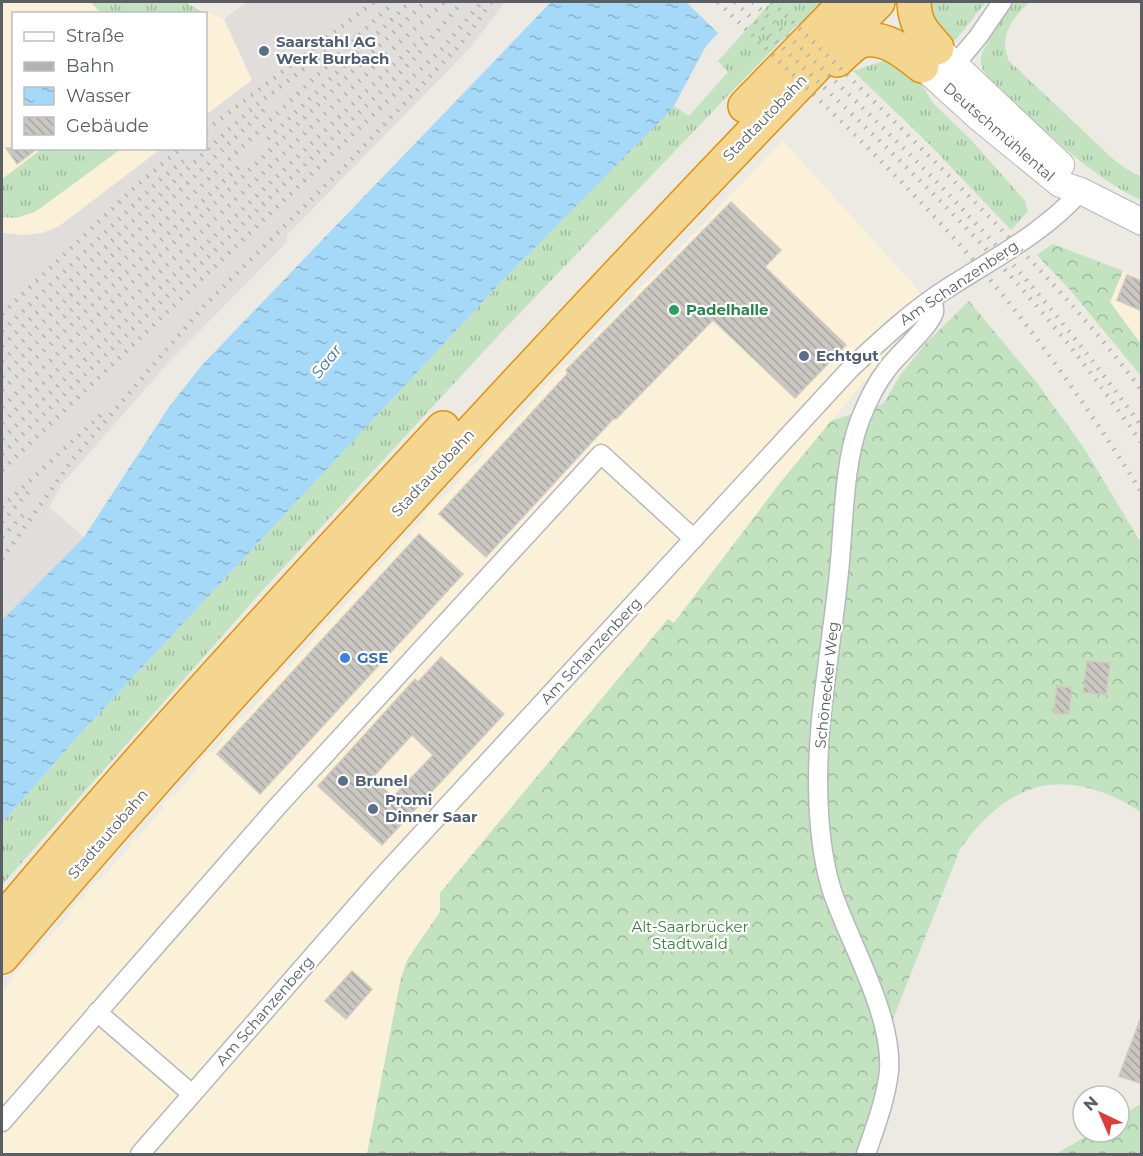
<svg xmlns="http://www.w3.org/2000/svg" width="1143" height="1156" font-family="Montserrat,sans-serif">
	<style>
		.commercial { fill: #fbf1d9 }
		.industrial { fill: #e0ddda }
		.grass { fill: url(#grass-tufts) }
		.forest { fill: url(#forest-crowns) }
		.water { fill: url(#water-ripples) }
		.pier { fill: #eceae2 }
		.building { fill: url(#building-back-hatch); stroke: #d0cbc1; stroke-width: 1.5; fill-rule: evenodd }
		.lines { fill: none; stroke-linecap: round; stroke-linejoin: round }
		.street-casing { stroke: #b5b8bc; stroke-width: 21 }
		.secondary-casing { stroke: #b6b9be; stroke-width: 28 }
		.highway-casing { stroke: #de9311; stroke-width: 36 }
		.street { stroke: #fff; stroke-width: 18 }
		.secondary { stroke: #fff; stroke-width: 26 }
		.highway { stroke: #f5d691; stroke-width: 33 }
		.rail { stroke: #b1b2b2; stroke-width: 4.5; stroke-dasharray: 1.5 8; stroke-linecap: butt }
		.service-dot { fill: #5c6f8a; stroke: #fff; stroke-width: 2 }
		.leisure-dot { fill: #2e9e5b; stroke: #fff; stroke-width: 2 }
		.shop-dot { fill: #3f7fe0; stroke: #fff; stroke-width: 2 }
		.labels { text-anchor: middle; stroke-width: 4.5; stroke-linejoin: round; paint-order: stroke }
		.service-label { font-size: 15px; font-weight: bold; fill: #4e5e75; stroke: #fff; text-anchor: start }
		.street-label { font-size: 15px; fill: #5b5e62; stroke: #fff }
		.leisure-label { font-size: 15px; font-weight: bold; fill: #27864d; stroke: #fff; text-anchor: start }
		.shop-label { font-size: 15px; font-weight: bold; fill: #366cbe; stroke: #fff; text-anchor: start }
		.park-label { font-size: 15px; fill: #3b813b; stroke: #fff }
		.water-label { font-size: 16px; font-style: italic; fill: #457ba8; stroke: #fff }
	</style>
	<defs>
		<pattern id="grass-tufts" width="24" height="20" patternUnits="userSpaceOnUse" patternTransform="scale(1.5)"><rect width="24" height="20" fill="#c2e2c0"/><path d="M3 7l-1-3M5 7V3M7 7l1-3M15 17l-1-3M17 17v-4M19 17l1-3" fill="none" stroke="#a1ba9f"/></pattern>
		<pattern id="forest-crowns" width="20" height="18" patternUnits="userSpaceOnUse" patternTransform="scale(1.5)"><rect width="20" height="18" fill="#c2e2c0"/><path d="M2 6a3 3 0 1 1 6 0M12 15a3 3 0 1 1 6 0" fill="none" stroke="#a1ba9f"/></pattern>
		<pattern id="water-ripples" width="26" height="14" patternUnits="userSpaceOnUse" patternTransform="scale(1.5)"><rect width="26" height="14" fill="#a6d9f8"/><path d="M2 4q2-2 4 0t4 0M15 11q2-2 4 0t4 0" fill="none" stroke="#8ab3cc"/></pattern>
		<pattern id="building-back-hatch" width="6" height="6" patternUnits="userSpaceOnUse" patternTransform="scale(1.5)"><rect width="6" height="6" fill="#cac6c2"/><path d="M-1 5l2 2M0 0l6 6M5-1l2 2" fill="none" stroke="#a7a4a1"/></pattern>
	</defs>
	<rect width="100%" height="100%" fill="#eceae2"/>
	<g class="commercial">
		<polygon points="2,2 185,2 224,19 252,80 206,115 206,14 14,14 14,148 161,149 58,227 42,233 24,235 2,233"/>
		<polygon points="783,141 913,284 929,307 881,361 780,483 673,623 668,619 440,893 440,912 407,960 400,982 367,1154 2,1154 2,992 13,979 11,978 70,915 68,913 80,899 82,901 86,895 85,893 96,881 98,882 131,846 129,843 134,837 137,839 164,807 162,805 172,794 174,796 199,767 197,765 209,751 212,753 224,740 222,737 240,718 242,720 263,697 260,694 286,665 289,667 317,635 316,633 325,623 327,624 356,592 354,590 377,566 379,567 399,545 398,543 403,537 405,539 426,516 424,514 438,499 440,501 462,479 459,476 469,466 471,468 484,455 482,452 509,424 511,426 540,394 539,392 566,364 568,366 576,358 574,356 586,344 587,345 595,337 594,335 636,295 634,293 673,257 672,255 714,214 713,213"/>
		<polygon points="1123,271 1141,279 1141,344 1110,302"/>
	</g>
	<polygon class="industrial" points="247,2 505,2 470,48 287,235 287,242 168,363 62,484 49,507 84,537 2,620 2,233 24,235 42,233 58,227 161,149 206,148 206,115 252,80 224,19"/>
	<g class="grass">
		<polygon points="91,2 185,2 205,13 100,13"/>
		<polygon points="771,2 828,2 815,15 796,26 739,84 498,336 261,592 2,885 2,823 82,732 507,276 674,106 689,116 728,72 718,61"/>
		<polygon points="924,2 986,2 950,47"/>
		<path d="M 1010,2 L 1029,2 C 1012,20 998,35 1009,61 L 1113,159 L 1125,168 L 1141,177 L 1141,200 C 1096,179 1060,144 1023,111 C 1011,100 987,82 982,67 C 978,57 984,49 989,41 L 985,38 Z"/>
		<polygon points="889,59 922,85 933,103 972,141 1025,201 1028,211 1011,230 928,143 853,71"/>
		<polygon points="43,148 121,149 35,212 16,218 2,217 2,179"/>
	</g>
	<g class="forest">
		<polygon points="1053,244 1123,271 1110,302 1141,344 1141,376 1071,291 1037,255"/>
		<path d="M 969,301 L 1037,383 L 1084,448 L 1141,543 L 1141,812 C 1068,765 1010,778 960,849 L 889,1029 L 868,1154 L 367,1154 L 400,982 L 407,960 L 440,912 L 440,893 L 668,619 L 674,623 L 780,483 L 831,421 L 883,404 L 901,374 L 926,343 Z"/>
		<polygon points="1141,1104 1141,1154 1056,1154 1094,1132 1119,1132 1119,1117"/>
	</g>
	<polygon class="water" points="551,2 748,2 706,46 674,106 667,114 507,276 82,732 2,823 2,620 84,537 169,407 202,365"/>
	<polygon class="pier" points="686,2 751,2 720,35"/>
	<g class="building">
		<polygon points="6,148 38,148 17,164"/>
		<polygon points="731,202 781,250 765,267 846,345 795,398 713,320 616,419 614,418 486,557 439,514 568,373 566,370"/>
		<polygon points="1127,275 1142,281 1142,311 1117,300"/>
		<polygon points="419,534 463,574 260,794 217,754"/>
		<path d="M 441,657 L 504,714 L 382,845 L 318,786 L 415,679 L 418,682 ZM 412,735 L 433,755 L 393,797 L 372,778 Z"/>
		<polygon points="1087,661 1110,663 1106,695 1083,692"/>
		<polygon points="1057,686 1072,688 1069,714 1054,713"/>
		<polygon points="352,971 372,989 346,1019 325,1001"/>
		<polygon points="1140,1020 1142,1020 1142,1084 1119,1076"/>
	</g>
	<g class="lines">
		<g class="street-casing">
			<g id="street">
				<polyline points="947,74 978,37 1002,2"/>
				<polyline points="97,1012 192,1094"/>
				<polyline points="2,1122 276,808 601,454 694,539"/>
				<path d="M 140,1154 L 381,878 L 851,368 C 883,338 914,309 951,286 C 995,258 1046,231 1081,191"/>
				<path d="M 866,1154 C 875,1128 886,1099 889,1071 C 893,1015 850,944 832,891 C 816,840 816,773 821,720 C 826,671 834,621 839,572 C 844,524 843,465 860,420 C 867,402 877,382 888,368 C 898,354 930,327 934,312 C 935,308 932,302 932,299"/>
			</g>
		</g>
		<g class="secondary-casing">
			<g id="secondary">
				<polyline points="937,48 1061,165"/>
				<polyline points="922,66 978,117 1060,184 1081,191 1142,222"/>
			</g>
		</g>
		<g class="highway-casing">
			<g id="highway">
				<path d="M 914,2 C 915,25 922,31 937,48"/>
				<path d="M 837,60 C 843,55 851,46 858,42 C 882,33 905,52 922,66"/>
				<polyline points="745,106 846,2"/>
				<path d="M 2,921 C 143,752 293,590 443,428"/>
				<path d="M 2,957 C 129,806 262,660 396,514 C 554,341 715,170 878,2"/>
			</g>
		</g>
		<use href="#street" class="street"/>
		<use href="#secondary" class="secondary"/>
		<use href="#highway" class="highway"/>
		<g class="rail">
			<path d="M 718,2 C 802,84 890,165 968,254 C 1033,328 1089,409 1142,493"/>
			<path d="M 735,2 C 842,106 955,207 1051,323 C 1083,361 1112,402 1142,443"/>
			<path d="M 753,2 C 829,76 907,148 978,226 C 1037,289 1091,357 1142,427"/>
			<path d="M 772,2 C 831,59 889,116 947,174 C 1015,243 1084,313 1142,391"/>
			<polyline points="206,130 374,2"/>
			<polyline points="268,139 410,2"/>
			<polyline points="2,314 133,189 181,148"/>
			<polyline points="2,331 161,179 186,159"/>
			<polyline points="2,346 226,132 255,106 340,41"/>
			<polyline points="2,361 266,108"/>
			<polyline points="2,376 394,2"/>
			<polyline points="2,390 244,162"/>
			<polyline points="2,407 425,2"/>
			<polyline points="2,423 401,41 445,2"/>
			<polyline points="2,439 423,37"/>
			<polyline points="2,454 389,84 413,60 462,2"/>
			<polyline points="2,470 443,48 482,2"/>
			<polyline points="2,507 105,411"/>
			<polyline points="2,522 30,490"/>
			<polyline points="2,537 25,513"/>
			<polyline points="2,559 73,459 203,307 344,167 456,49 468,35 491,2"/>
		</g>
	</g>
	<g class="service-dot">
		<circle cx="264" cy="51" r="6"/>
		<circle cx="804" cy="356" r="6"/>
		<circle cx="343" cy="781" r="6"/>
		<circle cx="373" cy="809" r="6"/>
	</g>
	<circle class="leisure-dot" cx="674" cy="310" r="6"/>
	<circle class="shop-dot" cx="345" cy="658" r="6"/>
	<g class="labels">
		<g class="service-label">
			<text x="276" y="47">Saarstahl AG<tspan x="276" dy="17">Werk Burbach</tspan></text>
			<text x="816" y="361">Echtgut</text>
			<text x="355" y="786">Brunel</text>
			<text x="385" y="805">Promi<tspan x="385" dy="17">Dinner Saar</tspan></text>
		</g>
		<g class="street-label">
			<text transform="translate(765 118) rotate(-46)" y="5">Stadtautobahn</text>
			<text transform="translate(999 132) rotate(41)" y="5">Deutschmühlental</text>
			<text transform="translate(959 283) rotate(-34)" y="5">Am Schanzenberg</text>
			<text transform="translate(433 473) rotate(-47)" y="5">Stadtautobahn</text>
			<text transform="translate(591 651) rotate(-47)" y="5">Am Schanzenberg</text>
			<text transform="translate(827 685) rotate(-84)" y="5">Schönecker Weg</text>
			<text transform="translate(108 834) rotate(-49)" y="5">Stadtautobahn</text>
			<text transform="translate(265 1011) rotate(-49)" y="5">Am Schanzenberg</text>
		</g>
		<g class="leisure-label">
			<text x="686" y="315">Padelhalle</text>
		</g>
		<g class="shop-label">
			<text x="357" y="663">GSE</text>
		</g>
		<g class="park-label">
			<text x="690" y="932">Alt-Saarbrücker<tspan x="690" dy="17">Stadtwald</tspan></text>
		</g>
		<g class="water-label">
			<text transform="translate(326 361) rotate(-51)" y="6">Saar</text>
		</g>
	</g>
	<rect width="1143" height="1156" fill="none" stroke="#5b5e62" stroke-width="6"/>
	<rect x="12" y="12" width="195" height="138" fill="#ffffff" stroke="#bdbfc0" stroke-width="1.5"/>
	<rect x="24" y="32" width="30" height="9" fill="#ffffff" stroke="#bdbfc0" stroke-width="1.5"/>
	<text x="66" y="42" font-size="18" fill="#5b5e62">Straße</text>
	<rect x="24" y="62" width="30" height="9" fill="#b1b2b2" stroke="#bdbfc0" stroke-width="1.5"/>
	<text x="66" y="72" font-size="18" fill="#5b5e62">Bahn</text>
	<rect x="24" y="87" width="30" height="18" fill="url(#water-ripples)" stroke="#bdbfc0" stroke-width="1.5"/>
	<text x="66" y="102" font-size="18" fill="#5b5e62">Wasser</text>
	<rect x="24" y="117" width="30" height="18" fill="url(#building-back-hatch)" stroke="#bdbfc0" stroke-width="1.5"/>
	<text x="66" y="132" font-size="18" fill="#5b5e62">Gebäude</text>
	<g transform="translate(1101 1114) rotate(316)"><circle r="28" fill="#ffffff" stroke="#bdbfc0" stroke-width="1.5"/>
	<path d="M0-4.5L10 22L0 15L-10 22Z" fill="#db3d39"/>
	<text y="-9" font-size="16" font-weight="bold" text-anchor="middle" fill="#5b5e62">N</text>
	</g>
</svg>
